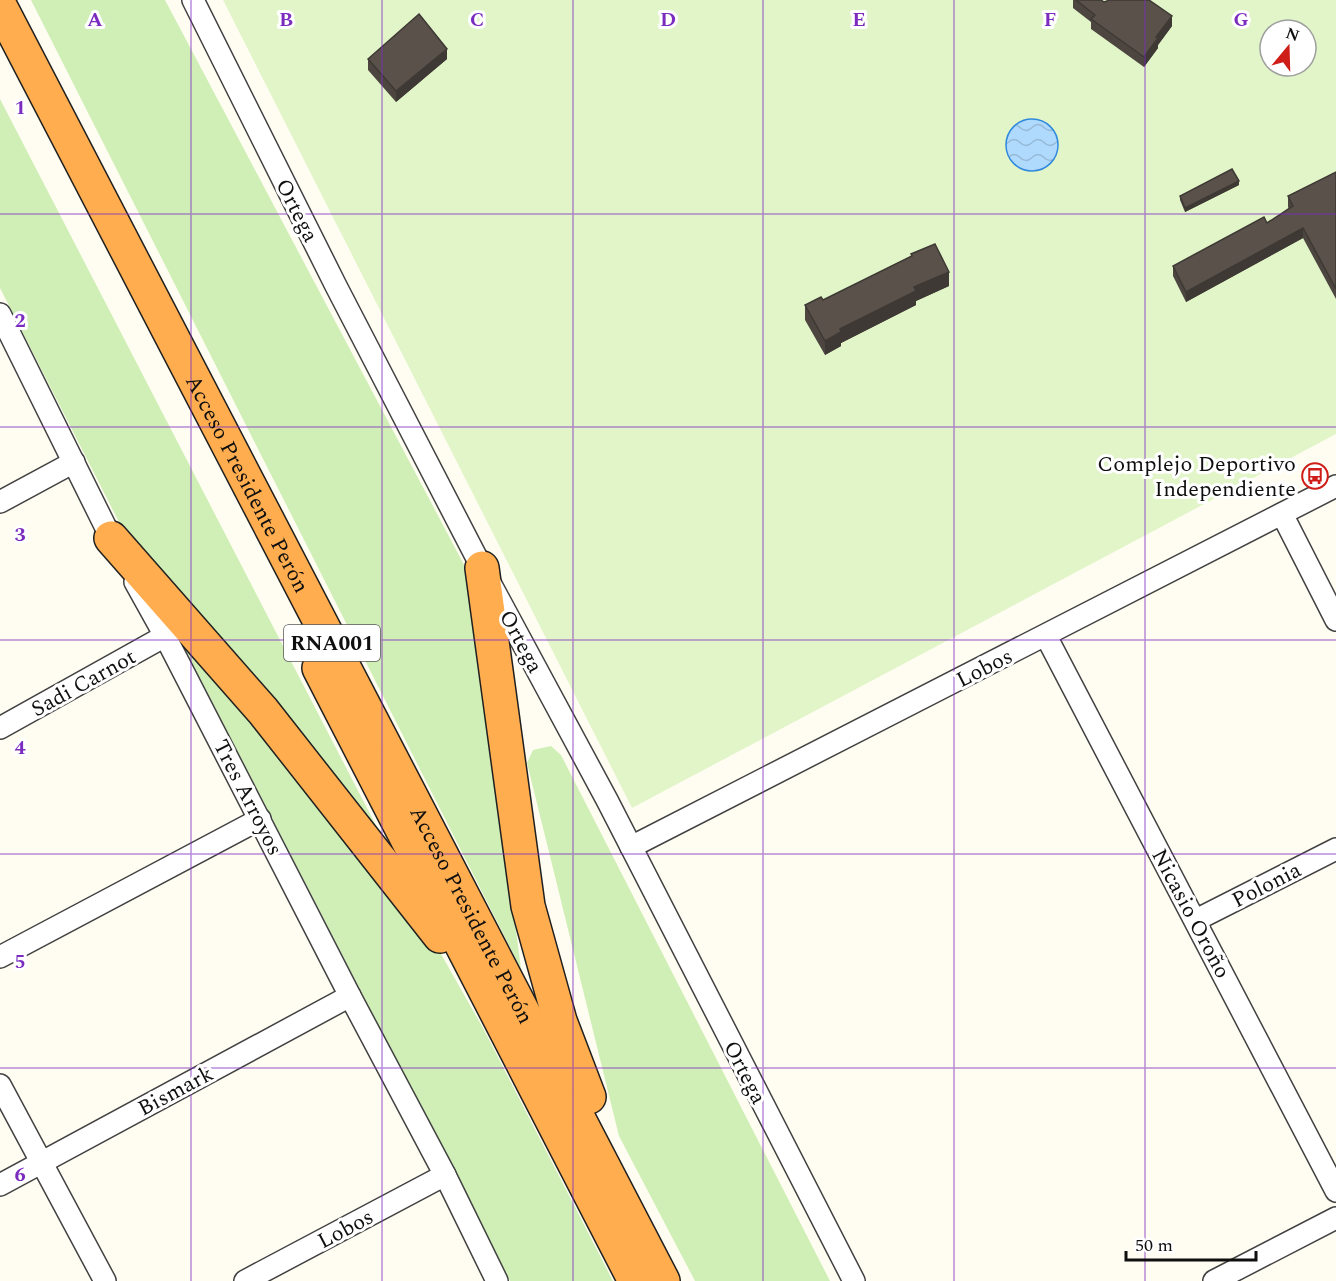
<svg xmlns="http://www.w3.org/2000/svg" width="1336" height="1281" font-family="Spectral,serif">
	<style>
		.grass { fill: #cfefb6 }
		.pitch { fill: #e2f5c9; fill-rule: evenodd }
		.water { fill: url(#water-waves); stroke: #2f89dc; stroke-width: 1.5 }
		.lines { fill: none; stroke-linecap: round; stroke-linejoin: round }
		.minor-casing { stroke: #424242; stroke-width: 24 }
		.motorway-casing { stroke: #202020; stroke-width: 36 }
		.minor { stroke: #fff; stroke-width: 21 }
		.motorway { stroke: #ffad4f; stroke-width: 33 }
		.wall { fill: #4d4640 }
		.shaded-wall { fill: #3e3934 }
		.building { fill: #59514a; stroke: #3e3934; stroke-width: 1.5 }
		.grid { fill: none; stroke: #7b2cbf; stroke-width: 1.5; stroke-opacity: 0.55 }
		.labels { text-anchor: middle; stroke-width: 6; stroke-linejoin: round; paint-order: stroke }
		.shield { fill: #fff; stroke: #575757; stroke-width: 1.5 }
		.shield-label { font-size: 21px; font-weight: bold; fill: #0f0f0f }
		.street-label { font-size: 22px; fill: #0f0f0f; stroke: #fff }
		.poi-label { font-size: 22px; fill: #0f0f0f; stroke: #fff; text-anchor: end }
		.grid-label { font-size: 20px; text-anchor: middle; font-weight: bold; fill: #7b2cbf; stroke: #fff; stroke-width: 6; stroke-linejoin: round; paint-order: stroke }
	</style>
	<defs>
		<pattern id="water-waves" width="16" height="10" patternUnits="userSpaceOnUse" patternTransform="scale(1.5)"><rect width="16" height="10" fill="#b0dafd"/><path d="M0 5q4-4 8 0t8 0" fill="none" stroke="#96bad8"/></pattern>
	</defs>
	<rect width="100%" height="100%" fill="#fffdf1"/>
	<g class="grass">
		<polygon points="31,0 165,0 470,576 521,969"/>
		<polygon points="0,99 382,837 123,530 0,288"/>
		<polygon points="168,616 437,947 483,1028 613,1281 510,1281"/>
		<polygon points="551,746 561,755 830,1281 695,1281 619,1136 527,763 533,750"/>
	</g>
	<path class="pitch" d="M 223,0 L 1336,0 L 1336,434 L 632,808 ZM 1270,30 L 1306,30 L 1306,66 L 1270,66 Z"/>
	<circle class="water" cx="1032" cy="145" r="26"/>
	<g class="lines">
		<g class="minor-casing">
			<g id="minor">
				<polyline points="193,0 336,286 482,568 607,800 854,1281"/>
				<polyline points="0,314 117,550"/>
				<polyline points="0,502 74,462"/>
				<polyline points="1282,514 1336,620"/>
				<polyline points="135,582 165,636 350,996 445,1175 497,1281"/>
				<polyline points="1046,636 1336,1191"/>
				<polyline points="0,728 165,636"/>
				<polyline points="631,847 1336,486"/>
				<polyline points="1196,920 1336,849"/>
				<polyline points="0,957 260,819"/>
				<polyline points="0,1085 105,1281"/>
				<polyline points="0,1185 350,996"/>
				<polyline points="245,1281 445,1175"/>
				<polyline points="1214,1281 1336,1218"/>
			</g>
		</g>
		<g class="motorway-casing">
			<g id="motorway">
				<path id="s1" d="M 0,6 L 663,1281"/>
				<polyline points="111,538 263,711 440,936"/>
				<polyline points="482,568 528,906 560,1021 589,1097"/>
				<polyline points="319,668 635,1281"/>
			</g>
		</g>
		<use href="#minor" class="minor"/>
		<use href="#motorway" class="motorway"/>
	</g>
	<g class="wall">
		<polygon points="1073,0 1101,0 1104,2 1154,3 1172,26 1158,45 1158,48 1144,67 1091,29 1091,22 1073,8"/>
		<polygon points="368,59 447,59 396,102 368,70"/>
		<polygon points="1336,172 1336,299 1303,238 1186,302 1173,276 1173,266 1267,223 1289,209 1288,207 1288,196"/>
		<polygon points="1239,185 1185,212 1180,200 1180,196"/>
		<polygon points="911,254 949,286 916,301 916,305 841,343 841,346 825,355 805,320 805,305 823,300 911,256"/>
	</g>
	<g class="shaded-wall">
		<polygon points="1172,16 1172,26 1158,45 1158,48 1144,67 1144,57 1156,37"/>
		<polygon points="447,49 447,59 396,102 396,91"/>
		<polygon points="1239,181 1239,185 1185,212 1185,208"/>
		<polygon points="1303,228 1303,238 1186,302 1186,292"/>
		<polygon points="949,272 949,286 916,301 916,305 841,343 841,346 825,355 825,341 840,329 914,287"/>
	</g>
	<g class="building">
		<polygon points="1076,0 1101,0 1104,2 1107,1 1108,0 1149,0 1172,16 1156,37 1158,38 1144,57 1091,19 1095,15"/>
		<polygon points="419,14 447,49 396,91 368,59"/>
		<polygon points="1232,169 1239,181 1185,208 1180,196"/>
		<polygon points="1336,172 1336,289 1303,228 1186,292 1173,266 1264,217 1267,223 1293,206 1288,196"/>
		<polygon points="935,244 949,272 914,287 916,291 840,329 841,332 825,341 805,305 821,297 823,300 912,256 911,254"/>
	</g>
	<path class="grid" d="M 191,0 L 191,1281M 382,0 L 382,1281M 573,0 L 573,1281M 763,0 L 763,1281M 954,0 L 954,1281M 1145,0 L 1145,1281M 0,214 L 1336,214M 0,427 L 1336,427M 0,640 L 1336,640M 0,854 L 1336,854M 0,1068 L 1336,1068"/>
	<defs>
		<g id="bus-ring" transform="scale(1.35)"><circle r="9.5" fill="#fff" stroke="#cf1d17" stroke-width="1.5"/><path d="M-5-6H5V4H4V6H2V4H-2V6H-4V4H-5ZM-3.5-4V0h7V-4ZM-3.5 1.2v1.5H-2V1.2ZM2 1.2v1.5H3.5V1.2Z" fill="#cf1d17"/></g>
	</defs>
	<g fill-rule="evenodd">
		<use href="#bus-ring" x="1315" y="476"/>
	</g>
	<g class="labels">
		<rect class="shield" x="284" y="625" width="96" height="36" rx="4.5"/>
		<g class="shield-label">
			<text x="332" y="650">RNA001</text>
		</g>
		<g class="street-label">
			<text transform="translate(298 210) rotate(63)" y="8">Ortega</text>
			<text dy="8" stroke="none"><textPath href="#s1" startOffset="538">Acceso Presidente Perón</textPath></text>
			<text transform="translate(522 641) rotate(62)" y="8">Ortega</text>
			<text transform="translate(984 667) rotate(-27)" y="8">Lobos</text>
			<text transform="translate(83 682) rotate(-29)" y="8">Sadi Carnot</text>
			<text transform="translate(249 797) rotate(63)" y="8">Tres Arroyos</text>
			<text transform="translate(1266 884) rotate(-27)" y="8">Polonia</text>
			<text transform="translate(1192 913) rotate(62)" y="8">Nicasio Oroño</text>
			<text dy="8" stroke="none"><textPath href="#s1" startOffset="1024">Acceso Presidente Perón</textPath></text>
			<text transform="translate(746 1072) rotate(63)" y="8">Ortega</text>
			<text transform="translate(175 1090) rotate(-28)" y="8">Bismark</text>
			<text transform="translate(345 1228) rotate(-28)" y="8">Lobos</text>
		</g>
		<g class="poi-label">
			<text x="1296" y="471">Complejo Deportivo<tspan x="1296" dy="25">Independiente</tspan></text>
		</g>
	</g>
	<g class="grid-label">
		<text x="95" y="26">A</text>
		<text x="286" y="26">B</text>
		<text x="477" y="26">C</text>
		<text x="668" y="26">D</text>
		<text x="859" y="26">E</text>
		<text x="1050" y="26">F</text>
		<text x="1241" y="26">G</text>
		<text x="20" y="114">1</text>
		<text x="20" y="327">2</text>
		<text x="20" y="541">3</text>
		<text x="20" y="754">4</text>
		<text x="20" y="968">5</text>
		<text x="20" y="1181">6</text>
	</g>
	<g transform="translate(1288 48) rotate(19)"><circle r="28" fill="#ffffff" stroke="#9f9f9f" stroke-width="1.5"/>
	<path d="M0-4.5L10 22L0 15L-10 22Z" fill="#cf1d17"/>
	<text y="-9" font-size="16" font-weight="bold" text-anchor="middle" fill="#0f0f0f">N</text>
	</g>
	<path d="M1126 1251v9h130v-9" fill="none" stroke="#0f0f0f" stroke-width="3"/>
	<text x="1135" y="1251" font-size="18" fill="#0f0f0f" stroke="#ffffff" stroke-width="4.5" paint-order="stroke">50 m</text>
</svg>
